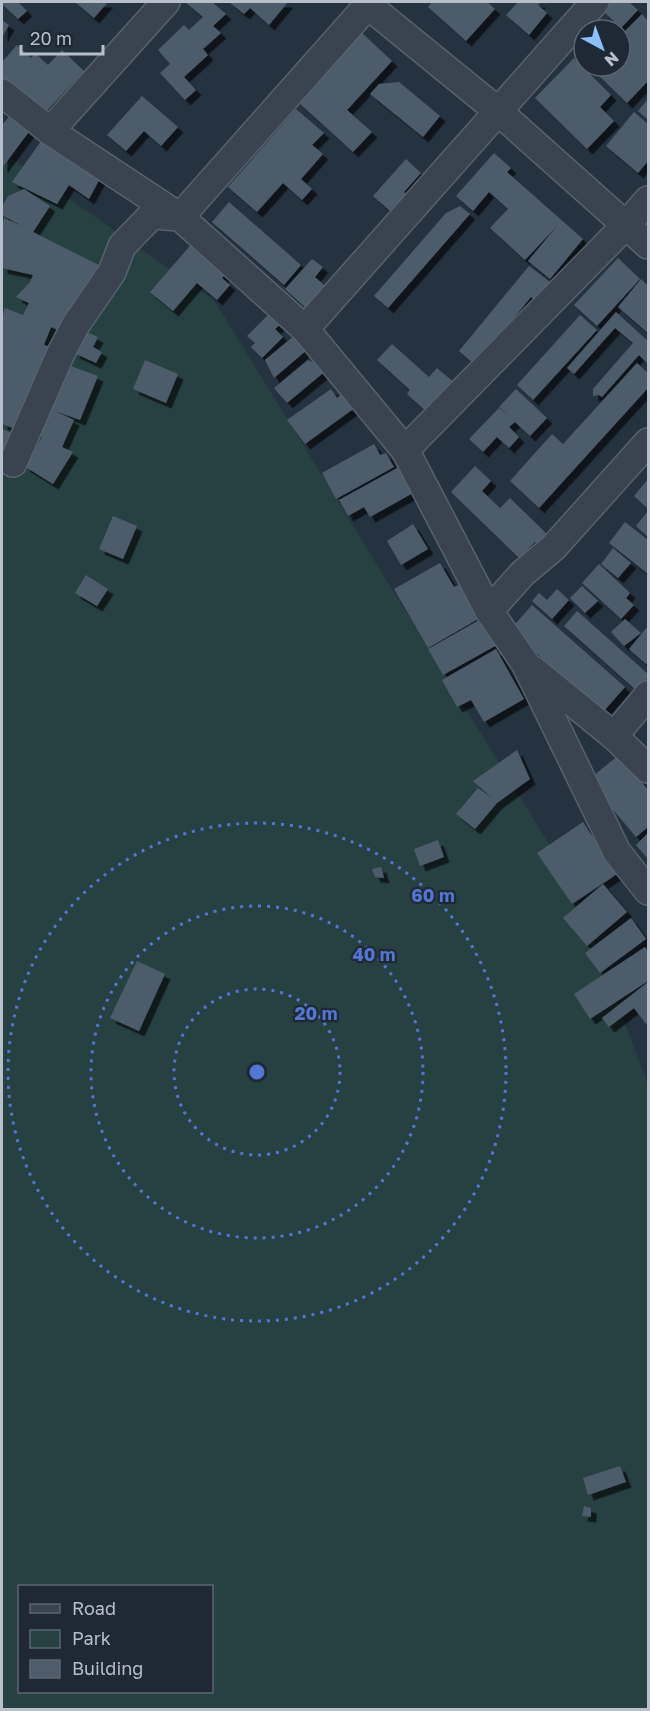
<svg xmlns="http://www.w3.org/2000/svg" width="650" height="1711" font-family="'Golos Text',sans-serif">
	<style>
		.green { fill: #274041; fill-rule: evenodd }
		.building { fill: #4e5c6b; filter: url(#shadow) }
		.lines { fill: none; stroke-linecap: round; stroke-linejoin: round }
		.street-casing { stroke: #57626d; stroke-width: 30 }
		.street { stroke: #394450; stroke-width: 27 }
		.ring { fill: none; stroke: #5376d3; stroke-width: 3; stroke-dasharray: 3 6 }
		.centre { fill: #5376d3; stroke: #1e2935; stroke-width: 3 }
		.ring-label { font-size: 18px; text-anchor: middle; font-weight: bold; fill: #5376d3; stroke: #1e2935; stroke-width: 4.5; stroke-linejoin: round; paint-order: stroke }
	</style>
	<defs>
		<filter id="shadow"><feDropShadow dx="5.5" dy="5.5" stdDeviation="0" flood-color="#0009"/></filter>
	</defs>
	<rect width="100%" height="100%" fill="#253340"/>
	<path class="green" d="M 2,152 L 214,300 L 568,875 L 648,1084 L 648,1709 L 2,1709 ZM 20,1586 L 212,1586 L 212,1692 L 20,1692 Z"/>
	<g class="building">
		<polygon points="2,2 18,2 27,11 18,19 2,4"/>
		<polygon points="75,2 108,2 94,18"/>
		<polygon points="185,2 212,2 226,14 213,26 221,33 203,49 208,55 184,77 196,90 185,100 160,73 170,64 158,50 184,25 189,30 203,17"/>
		<polygon points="229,2 288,2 269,25 250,8 244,14"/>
		<polygon points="432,2 487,2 495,9 466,41 428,7"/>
		<polygon points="518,2 541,2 538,5 547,13 529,35 506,15"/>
		<polygon points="611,2 629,2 638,10 621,28 603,11"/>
		<polygon points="642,14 648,21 648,81 627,103 594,71 599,66 620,66 620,45 629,36 624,32"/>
		<polygon points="2,20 9,25 2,37"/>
		<polygon points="362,33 392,61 347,110 372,132 353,152 298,102"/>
		<polygon points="17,45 31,58 35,53 48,65 62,50 84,71 42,116 2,77 2,62"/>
		<polygon points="574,58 611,95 600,107 614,121 587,149 535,98"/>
		<polygon points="399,82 440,116 423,137 370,94 379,84"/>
		<polygon points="142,96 178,127 161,146 144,131 126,151 107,135"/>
		<polygon points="648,99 648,120 638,111"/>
		<polygon points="296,109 324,133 312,145 323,154 301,179 312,189 302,200 283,183 257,212 228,187"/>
		<polygon points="634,112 648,124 648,161 638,173 606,146"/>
		<polygon points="10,116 31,129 2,168 2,125"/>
		<polygon points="44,137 104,171 89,199 69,185 57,204 12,182"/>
		<polygon points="494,153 511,168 507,172 583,239 550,279 528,261 558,225 525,260 490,228 508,209 489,192 473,211 456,196"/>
		<polygon points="406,159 421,173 404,192 413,201 398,218 373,196"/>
		<polygon points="24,189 50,206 33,232 103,267 65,333 51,327 44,345 54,348 21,431 2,424 2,318 5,308 23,315 29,303 16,297 30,282 33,275 2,268 2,229 4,218 22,226 2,215 2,207 8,196"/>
		<polygon points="229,202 301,265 284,285 212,222"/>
		<polygon points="460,206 470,214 388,308 374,296 446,213"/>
		<polygon points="195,240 230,270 222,278 230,285 217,300 197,283 173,311 150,292"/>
		<polygon points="618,258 640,279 597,326 574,305"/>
		<polygon points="312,259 323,267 315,277 326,287 307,309 285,289"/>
		<polygon points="529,266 554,285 539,303 531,297 475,365 459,351"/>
		<polygon points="641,279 648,286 648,333 618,307"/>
		<polygon points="272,311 283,322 275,329 283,337 262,358 251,347 255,343 247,336"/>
		<polygon points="616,312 648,341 648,364 639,355 602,397 599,395 593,396 593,389 633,343 615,328 574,374 567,368"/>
		<polygon points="580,315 597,330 533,400 517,385"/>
		<polygon points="84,331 98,337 93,347 102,352 96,363 74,353"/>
		<polygon points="295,335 308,349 274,378 265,360"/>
		<polygon points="392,344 429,377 437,368 455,383 428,413 407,394 410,390 377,360"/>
		<polygon points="145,360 178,374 166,403 133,389"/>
		<polygon points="308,360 328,369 287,403 274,388"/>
		<polygon points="637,363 648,373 648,388 539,508 510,481 552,434 563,444"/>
		<polygon points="68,365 98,376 80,420 55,411 74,420 62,447 73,452 53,484 24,466 42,437 38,435"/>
		<polygon points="331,389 337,398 346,391 356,407 305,444 287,420"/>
		<polygon points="516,389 547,418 530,436 515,422 509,427 519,437 509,448 497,437 483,452 469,439 499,408 509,416 499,407"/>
		<polygon points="2,429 14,434 7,453 2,451"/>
		<polygon points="374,444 380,455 386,453 394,467 336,499 322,473"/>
		<polygon points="475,466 491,481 482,491 500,508 510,498 550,537 540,547 535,542 519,558 451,492"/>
		<polygon points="399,467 413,493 370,517 364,507 348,516 339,500"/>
		<polygon points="648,479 648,509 634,496"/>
		<polygon points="648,511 648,537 636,526"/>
		<polygon points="113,516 137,526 123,559 99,549"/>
		<polygon points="625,522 648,540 648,574 609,543"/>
		<polygon points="413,524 428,549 401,565 387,541"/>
		<polygon points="613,548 631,563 618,578 601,564"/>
		<polygon points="440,563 454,587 460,584 480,618 428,648 394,589"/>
		<polygon points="599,564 630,593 626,598 634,605 621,619 582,583"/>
		<polygon points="86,575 108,589 97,606 75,593"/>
		<polygon points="582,586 598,601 585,613 570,598"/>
		<polygon points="557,589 569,600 552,619 532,601 539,593 547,600"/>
		<polygon points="532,605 625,687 603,712 510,630"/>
		<polygon points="577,611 648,674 648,678 637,691 564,626"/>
		<polygon points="481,619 497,645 443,675 428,649"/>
		<polygon points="625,619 641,633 624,646 611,632"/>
		<polygon points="648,626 648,662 646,664 629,649"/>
		<polygon points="496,649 524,699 484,722 471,700 457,707 442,680"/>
		<polygon points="517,750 530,779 497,803 475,829 456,814 478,788 492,798 473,781"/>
		<polygon points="619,755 648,790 648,827 636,837 588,780"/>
		<polygon points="583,822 617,874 572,904 537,853"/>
		<polygon points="648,833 648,859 636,845"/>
		<polygon points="438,840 444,857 420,866 414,849"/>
		<polygon points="381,867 384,878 375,877 372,869"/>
		<polygon points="603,884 627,912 587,946 563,918"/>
		<polygon points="631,918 646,939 600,973 585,953"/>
		<polygon points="645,947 648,952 648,981 590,1019 574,994"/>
		<polygon points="137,961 165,974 139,1031 110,1018"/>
		<polygon points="648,982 648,1022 646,1024 634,1008 609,1027 602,1018"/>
		<polygon points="620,1466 626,1482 588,1495 583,1478"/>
		<polygon points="584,1506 591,1508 591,1517 582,1516"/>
	</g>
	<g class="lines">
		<g class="street-casing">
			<g id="street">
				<polyline points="364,2 499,112 648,245"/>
				<polyline points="2,93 50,131 180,217 305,329 405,450 489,611 525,663 617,852 648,891"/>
				<polyline points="50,131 166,2"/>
				<polyline points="305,329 595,2"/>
				<polyline points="405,450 626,225 648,200"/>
				<polyline points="13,463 61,353 75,326 112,272 122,246 152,215 180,217 368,5"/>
				<polyline points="489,611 522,574 554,547 648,442"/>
				<polyline points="533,670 614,736 648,769"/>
				<polyline points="614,736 648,695"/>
			</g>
		</g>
		<use href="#street" class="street"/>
	</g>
	<g class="ring">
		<circle cx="257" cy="1072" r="83"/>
		<circle cx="257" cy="1072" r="166"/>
		<circle cx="257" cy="1072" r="249"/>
	</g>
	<circle cx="257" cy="1072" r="9" class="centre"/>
	<g class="ring-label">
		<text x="433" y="902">60 m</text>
		<text x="374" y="961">40 m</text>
		<text x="316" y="1020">20 m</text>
	</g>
	<rect width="650" height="1711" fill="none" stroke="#b6bfca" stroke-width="6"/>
	<rect x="18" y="1585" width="195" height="108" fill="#1e2935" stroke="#5b6571" stroke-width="1.5"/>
	<rect x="30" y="1604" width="30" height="9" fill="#394450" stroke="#5b6571" stroke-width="1.5"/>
	<text x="72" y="1615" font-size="18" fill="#b6bfca">Road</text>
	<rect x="30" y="1630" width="30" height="18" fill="#274041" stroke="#5b6571" stroke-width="1.5"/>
	<text x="72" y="1645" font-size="18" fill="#b6bfca">Park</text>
	<rect x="30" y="1660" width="30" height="18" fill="#4e5c6b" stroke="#5b6571" stroke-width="1.5"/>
	<text x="72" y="1675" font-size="18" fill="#b6bfca">Building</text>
	<g transform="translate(602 48) rotate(139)"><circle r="28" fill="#1e2935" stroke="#5b6571" stroke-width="1.5"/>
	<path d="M0-4.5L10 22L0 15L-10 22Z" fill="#8cbff9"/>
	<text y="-9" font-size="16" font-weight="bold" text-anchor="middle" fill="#b6bfca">N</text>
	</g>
	<path d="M21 45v9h82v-9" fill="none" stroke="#b6bfca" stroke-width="3"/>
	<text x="30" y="45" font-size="18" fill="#b6bfca" stroke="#1e2935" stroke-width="4.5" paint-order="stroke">20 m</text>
</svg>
